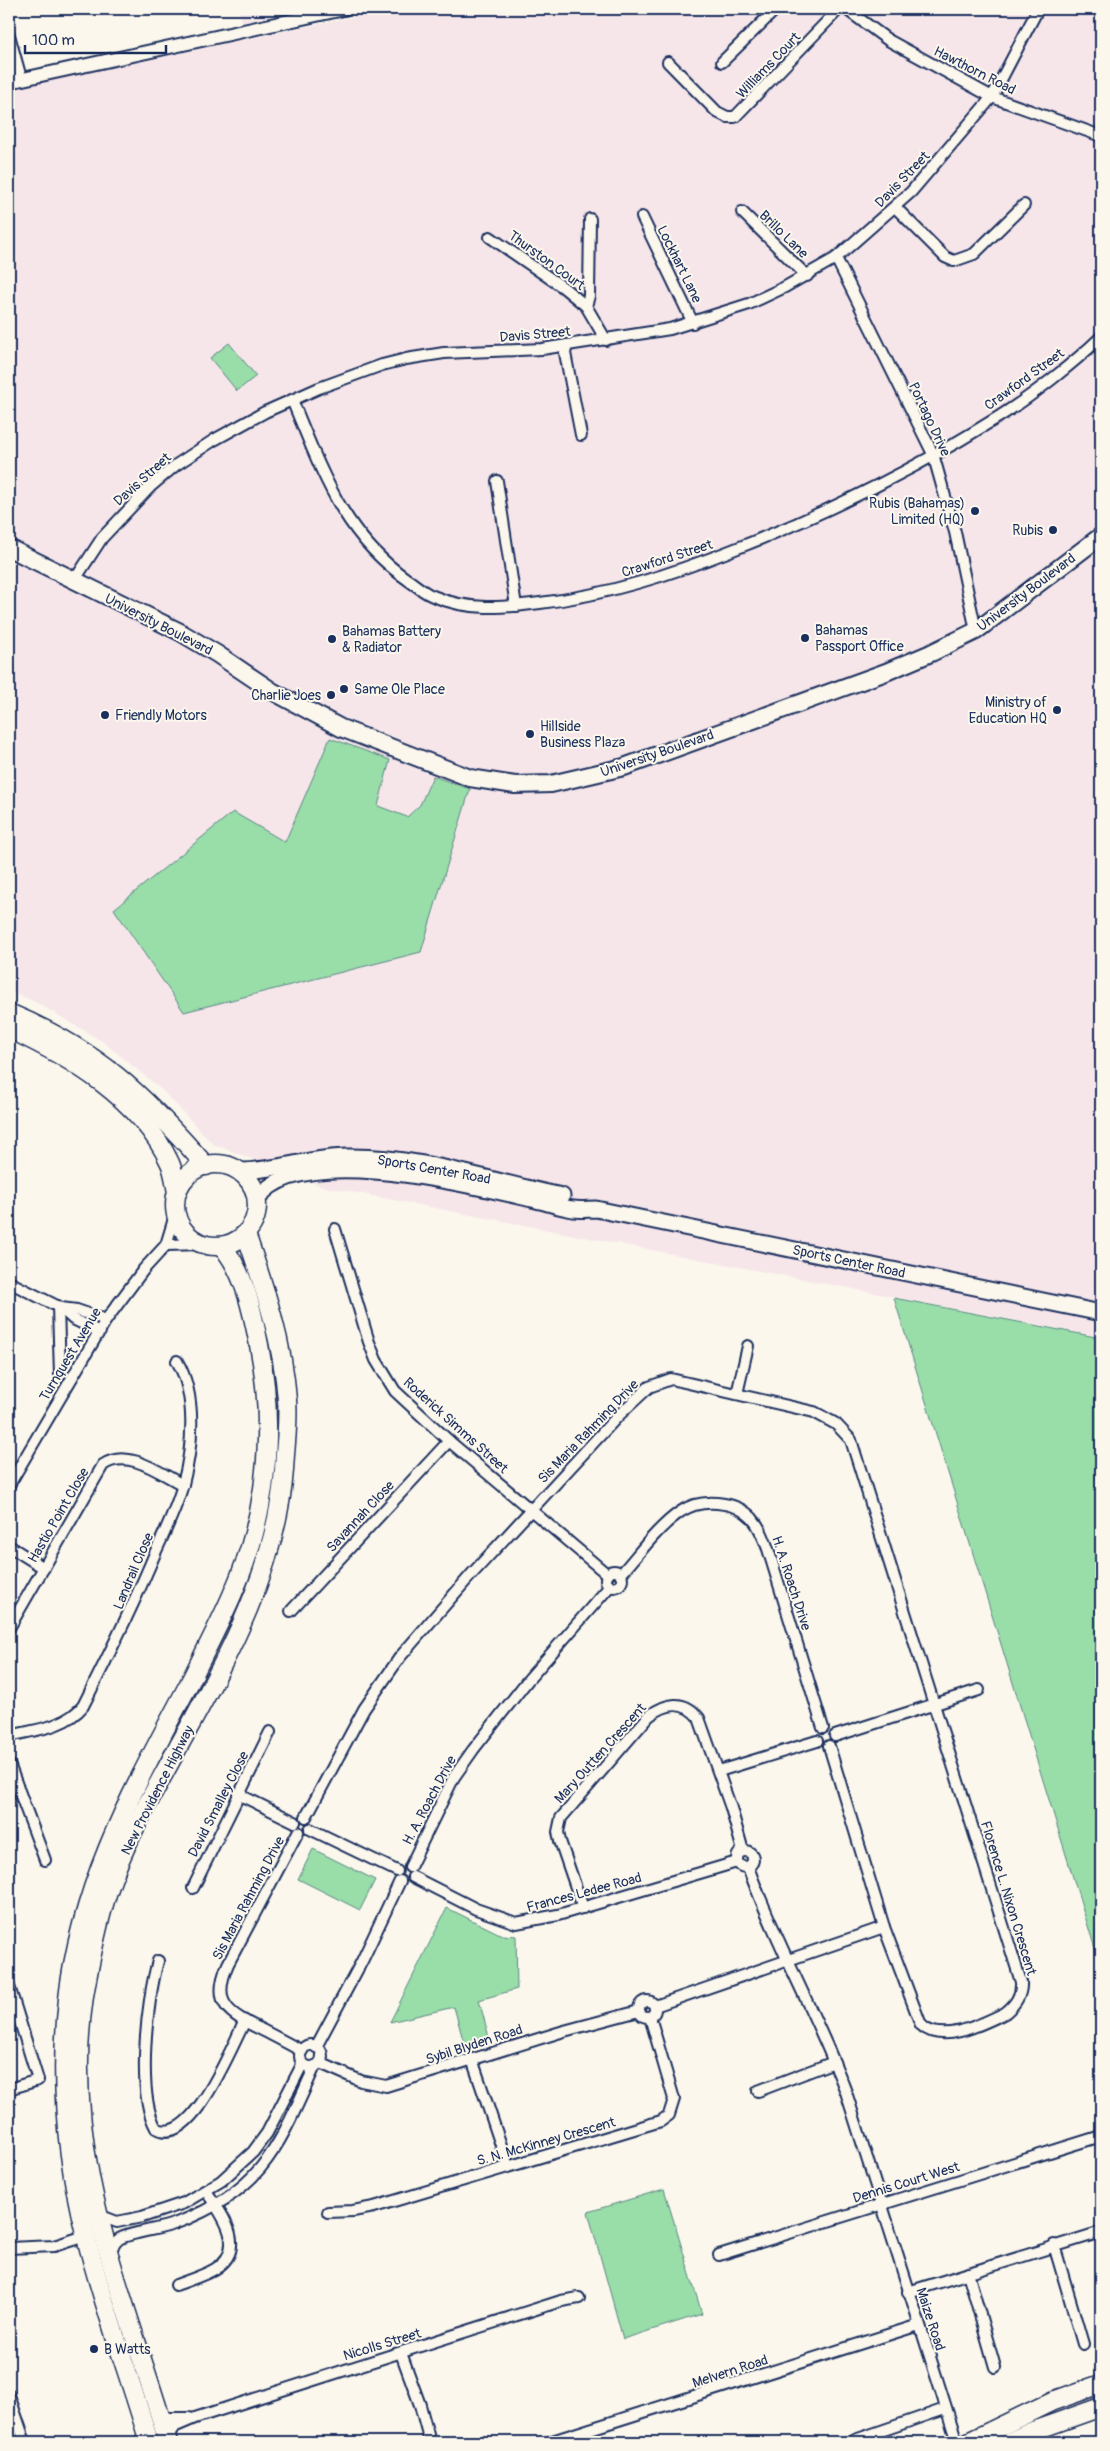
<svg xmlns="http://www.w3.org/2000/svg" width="1110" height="2451" font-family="Pangolin,sans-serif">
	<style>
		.built { fill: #f6e6ea }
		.green { fill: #99dda9; stroke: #5a8684 }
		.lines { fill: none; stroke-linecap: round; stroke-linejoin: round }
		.minor-casing { stroke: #1b2f5e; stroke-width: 14 }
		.tertiary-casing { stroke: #1b2f5e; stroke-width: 16 }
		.secondary-casing { stroke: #1b2f5e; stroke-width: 19 }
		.primary-casing { stroke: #1b2f5e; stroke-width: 20 }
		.trunk-casing { stroke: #1b2f5e; stroke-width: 21 }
		.minor { stroke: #fbf7ec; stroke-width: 10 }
		.tertiary { stroke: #fbf7ec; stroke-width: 12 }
		.secondary { stroke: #fbf7ec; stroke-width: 15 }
		.primary { stroke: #fbf7ec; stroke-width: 16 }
		.trunk { stroke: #fbf7ec; stroke-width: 18 }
		.poi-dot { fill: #1b2f5e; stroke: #fbf7ec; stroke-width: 2 }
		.labels { text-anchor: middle; stroke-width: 4; stroke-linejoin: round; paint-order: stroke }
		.street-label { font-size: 14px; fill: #1b2f5e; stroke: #fbf7ec }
		.poi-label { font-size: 14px; fill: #1b2f5e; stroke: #fbf7ec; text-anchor: start }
	</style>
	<rect width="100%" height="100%" fill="#fbf7ec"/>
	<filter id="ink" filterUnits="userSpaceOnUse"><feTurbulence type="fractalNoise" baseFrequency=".02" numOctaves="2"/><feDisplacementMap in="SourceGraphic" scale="10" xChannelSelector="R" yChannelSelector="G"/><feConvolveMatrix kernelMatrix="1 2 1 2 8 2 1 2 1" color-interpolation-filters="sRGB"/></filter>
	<g filter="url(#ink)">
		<g class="built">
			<polygon points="239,9 301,9 242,22"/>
			<polygon points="390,9 1101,9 1101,1337 321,1186 213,1144 162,1090 102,1041 37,1003 9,990 9,89"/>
		</g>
		<g class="green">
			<polygon points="229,343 256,376 237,391 210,358"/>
			<polygon points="330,738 390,760 378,806 407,817 420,805 433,776 470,789 421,952 184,1012 114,909 233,812 285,842"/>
			<polygon points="894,1298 1101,1338 1101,1968"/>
			<polygon points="313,1849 375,1880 360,1910 298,1879"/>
			<polygon points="447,1908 502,1935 516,1936 517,1989 479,2000 490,2041 465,2047 454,2007 390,2022"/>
			<polygon points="664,2189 702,2314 623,2339 588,2212"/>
		</g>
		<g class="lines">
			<g class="minor-casing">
				<g id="minor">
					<polyline points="846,9 888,40 992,97 1101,136"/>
					<polyline points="9,35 21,78"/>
					<polyline points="668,62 717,112 727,117 735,117 839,9"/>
					<polyline points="722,62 776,9"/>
					<polyline points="896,208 945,257 954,261 974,254 1024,205"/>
					<polyline points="742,212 807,276"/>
					<polyline points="642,217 693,323"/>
					<polyline points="490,237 564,288 586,306 606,340"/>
					<polyline points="836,258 933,454 955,532 976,631"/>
					<polyline points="586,306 589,296 590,219"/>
					<polyline points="567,345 565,353 581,435"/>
					<path d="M 292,400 C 322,471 342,534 408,580 C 416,585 424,593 433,596 C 468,611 503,608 540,603 C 608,595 672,574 735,549 C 827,513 916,469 1000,416 C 1032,396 1074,363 1101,337"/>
					<polyline points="497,481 516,606"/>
					<polyline points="74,581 102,538 150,487 176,465 214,440 265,412 319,388 382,365 406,359 444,353 542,349 670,329 749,304 785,287 836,258 911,192 992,97 1038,9"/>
					<polyline points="335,1229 369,1342 376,1360 395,1391 449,1441 608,1575"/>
					<polyline points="166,1245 203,1244"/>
					<polyline points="9,1282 61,1308 77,1310 106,1320"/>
					<polyline points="58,1306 60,1375"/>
					<polyline points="61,1308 73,1319 100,1332"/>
					<polyline points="737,1394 748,1346"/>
					<polyline points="9,1485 106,1320 144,1269 166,1245 176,1212"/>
					<polyline points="9,1546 44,1568"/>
					<circle cx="614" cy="1579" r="8"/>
					<path d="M 621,1574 C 639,1554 657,1528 680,1512 C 700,1498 735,1500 752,1518 C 760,1527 764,1538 768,1549 L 823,1728"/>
					<polyline points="291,1611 449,1441"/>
					<path d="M 9,1628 L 103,1465 C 128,1448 160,1473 183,1485"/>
					<path d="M 9,1736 C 34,1730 65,1728 83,1706 C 109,1655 134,1604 156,1551 C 166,1529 177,1507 183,1484 C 193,1447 197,1395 177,1361"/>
					<polyline points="835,1736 979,1690"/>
					<polyline points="9,1764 45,1860"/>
					<polyline points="719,1771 817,1741"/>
					<polyline points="238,1794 295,1822"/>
					<path d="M 306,1817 L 364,1709 L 400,1657 L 470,1576 L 618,1416 L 649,1387 L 671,1379 L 814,1412 L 836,1424 L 851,1440 L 1021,1982 C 1022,1996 1015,2005 1005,2013 C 982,2024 942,2045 921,2025 L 884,1927 L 829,1746"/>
					<polyline points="310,1829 397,1871"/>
					<path d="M 298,1832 L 228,1964 C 210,2005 230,2014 264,2031 C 276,2037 289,2044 302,2051"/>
					<circle cx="745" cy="1859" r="8"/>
					<polyline points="410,1867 454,1777 473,1750 528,1680 610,1586"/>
					<path d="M 748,1867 C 776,1944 817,2015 846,2092 L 957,2442"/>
					<polyline points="413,1877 476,1909 516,1923 558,1915 737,1862"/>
					<polyline points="193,1888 270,1732"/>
					<path d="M 583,1908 L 560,1841 L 558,1832 L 561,1818 L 649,1716 C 666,1703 684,1699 699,1718 L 731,1808 L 743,1851"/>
					<path d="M 158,1961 C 147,1999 136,2094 156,2128 C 192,2149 232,2045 245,2021"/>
					<polyline points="9,1986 38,2080 9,2089"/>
					<circle cx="647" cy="2009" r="8"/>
					<polyline points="655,2006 884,1927"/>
					<circle cx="311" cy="2056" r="11"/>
					<polyline points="316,2047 362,1961 400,1881"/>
					<polyline points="472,2059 508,2166"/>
					<polyline points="320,2063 361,2081 386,2086 564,2031 639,2011"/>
					<polyline points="758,2091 834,2062"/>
					<polyline points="328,2212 353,2211 374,2207 661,2121 669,2115 674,2099 650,2017"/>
					<polyline points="96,2214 117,2222 142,2217 184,2203 221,2181 253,2152 267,2133 303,2063"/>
					<polyline points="1054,2245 1083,2344"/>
					<polyline points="9,2248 54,2246 85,2236"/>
					<path d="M 107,2254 C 111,2250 115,2242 119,2239 C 128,2233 161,2229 174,2224 C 264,2190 278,2148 315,2066"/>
					<polyline points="719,2255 1101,2136"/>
					<polyline points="968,2273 995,2367"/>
					<path d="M 176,2285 C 189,2280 203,2276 215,2269 C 249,2248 221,2213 206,2191"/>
					<polyline points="908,2292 1101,2232"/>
					<polyline points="401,2353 420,2405 430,2442"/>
					<polyline points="9,2395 25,2442"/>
					<polyline points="160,2414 169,2418 189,2418"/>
					<polyline points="167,2437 174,2427 195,2418 561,2301 579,2298"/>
					<polyline points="549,2442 919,2325"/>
					<polyline points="849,2442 945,2409"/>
				</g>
			</g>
			<g class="tertiary-casing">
				<polyline id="tertiary" points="9,82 344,9"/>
			</g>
			<g class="secondary-casing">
				<g id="secondary">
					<path d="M 239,1171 C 276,1171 311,1157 348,1157 C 421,1156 492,1182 562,1196"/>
					<path d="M 257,1200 C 294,1140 475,1186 532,1199 C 546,1202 559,1207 573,1209 C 580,1210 588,1209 596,1209 L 1101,1313"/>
				</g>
			</g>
			<g class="primary-casing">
				<polyline id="primary" points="9,548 180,632 217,654 272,691 341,728 470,778 515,785 551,784 624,767 886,672 931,653 976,631 1101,536"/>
			</g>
			<g class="trunk-casing">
				<g id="trunk">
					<path d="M 9,1013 C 98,1050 143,1094 206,1166"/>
					<path d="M 9,1029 C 70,1057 140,1098 170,1163 C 174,1172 175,1183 177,1192"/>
					<circle cx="216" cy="1205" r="41"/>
					<path d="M 149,2442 C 129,2374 103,2306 86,2237 C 66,2159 59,2080 68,1999 C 81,1879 137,1783 192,1678 C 215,1631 241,1584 254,1533 C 270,1473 271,1406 259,1345 C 252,1311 245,1273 222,1246"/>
					<path d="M 168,2442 C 124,2292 60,2157 84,1996 C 90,1961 97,1925 108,1891 C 123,1846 147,1805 169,1764 C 219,1672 276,1577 284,1470 C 285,1447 289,1423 287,1400 C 283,1342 265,1289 246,1234"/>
					<polyline points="968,2442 1053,2401 1101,2384"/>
					<polyline points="1009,2442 1033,2431 1101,2407"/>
				</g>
			</g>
			<use href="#minor" class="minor"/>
			<use href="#tertiary" class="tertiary"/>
			<use href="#secondary" class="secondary"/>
			<use href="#primary" class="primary"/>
			<use href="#trunk" class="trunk"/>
		</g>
	</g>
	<g class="poi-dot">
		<circle cx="975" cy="511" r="5"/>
		<circle cx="1053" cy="530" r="5"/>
		<circle cx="805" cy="638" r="5"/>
		<circle cx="332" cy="639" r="5"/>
		<circle cx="344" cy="689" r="5"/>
		<circle cx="331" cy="695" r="5"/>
		<circle cx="1057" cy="710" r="5"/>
		<circle cx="105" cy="715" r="5"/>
		<circle cx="530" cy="734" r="5"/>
		<circle cx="94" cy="2349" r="5"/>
	</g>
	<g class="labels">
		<g class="street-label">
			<text transform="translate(768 65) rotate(-46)" y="5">Williams Court</text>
			<text transform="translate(975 70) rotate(27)" y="5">Hawthorn Road</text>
			<text transform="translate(902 179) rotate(-46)" y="5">Davis Street</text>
			<text transform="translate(784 234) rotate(44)" y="5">Brillo Lane</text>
			<text transform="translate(547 260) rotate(36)" y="5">Thurston Court</text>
			<text transform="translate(680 264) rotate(64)" y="5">Lockhart Lane</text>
			<text transform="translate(535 334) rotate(-5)" y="5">Davis Street</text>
			<text transform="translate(1024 379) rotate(-36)" y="5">Crawford Street</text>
			<text transform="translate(930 419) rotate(65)" y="5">Portago Drive</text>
			<text transform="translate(142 479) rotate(-42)" y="5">Davis Street</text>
			<text transform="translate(667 558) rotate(-18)" y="5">Crawford Street</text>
			<text transform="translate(1026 592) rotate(-37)" y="5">University Boulevard</text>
			<text transform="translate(159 624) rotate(27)" y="5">University Boulevard</text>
			<text transform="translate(657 753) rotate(-19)" y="5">University Boulevard</text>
			<text transform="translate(434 1169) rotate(10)" y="5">Sports Center Road</text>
			<text transform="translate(849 1261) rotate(12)" y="5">Sports Center Road</text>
			<text transform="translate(70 1354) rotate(-59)" y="5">Turnquest Avenue</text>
			<text transform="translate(456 1425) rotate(42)" y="5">Roderick Simms Street</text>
			<text transform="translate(588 1431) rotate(-46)" y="5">Sis Maria Rahming Drive</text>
			<text transform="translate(58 1515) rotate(-60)" y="5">Hastio Point Close</text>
			<text transform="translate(360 1516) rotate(-47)" y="5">Savannah Close</text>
			<text transform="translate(133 1571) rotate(-67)" y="5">Landrail Close</text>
			<text transform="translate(792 1583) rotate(72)" y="5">H. A. Roach Drive</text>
			<text transform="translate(600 1753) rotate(-48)" y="5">Mary Outten Crescent</text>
			<text transform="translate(157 1790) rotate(-63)" y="5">New Providence Highway</text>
			<text transform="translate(429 1800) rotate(-62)" y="5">H. A. Roach Drive</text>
			<text transform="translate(218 1804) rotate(-63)" y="5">David Smalley Close</text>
			<text transform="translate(584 1892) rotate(-15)" y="5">Frances Ledee Road</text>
			<text transform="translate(248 1898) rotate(-62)" y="5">Sis Maria Rahming Drive</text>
			<text transform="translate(1009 1898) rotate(73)" y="5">Florence L. Nixon Crescent</text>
			<text transform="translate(474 2044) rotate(-18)" y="5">Sybil Blyden Road</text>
			<text transform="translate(546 2141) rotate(-16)" y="5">S. N. McKinney Crescent</text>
			<text transform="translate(906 2182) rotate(-17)" y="5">Dennis Court West</text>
			<text transform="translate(931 2319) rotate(72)" y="5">Maize Road</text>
			<text transform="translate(382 2344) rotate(-17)" y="5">Nicolls Street</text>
			<text transform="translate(730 2371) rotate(-18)" y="5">Melvern Road</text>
		</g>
		<g class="poi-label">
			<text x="965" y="508" text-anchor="end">Rubis (Bahamas)<tspan x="965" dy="16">Limited (HQ)</tspan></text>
			<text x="1043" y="535" text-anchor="end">Rubis</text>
			<text x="815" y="635">Bahamas<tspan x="815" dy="16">Passport Office</tspan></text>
			<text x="342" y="636">Bahamas Battery<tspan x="342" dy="16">&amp; Radiator</tspan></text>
			<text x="354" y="694">Same Ole Place</text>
			<text x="321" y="700" text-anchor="end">Charlie Joes</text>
			<text x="1047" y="707" text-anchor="end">Ministry of<tspan x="1047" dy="16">Education HQ</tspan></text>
			<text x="115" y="720">Friendly Motors</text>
			<text x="540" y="731">Hillside<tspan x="540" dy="16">Business Plaza</tspan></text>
			<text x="104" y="2354">B Watts</text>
		</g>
	</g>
	<rect width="1110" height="2451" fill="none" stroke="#fbf7ec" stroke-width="30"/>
	<rect x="15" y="15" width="1080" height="2421" fill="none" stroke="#1b2f5e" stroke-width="2" filter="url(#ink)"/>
	<path d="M25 45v8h141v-8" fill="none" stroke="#1b2f5e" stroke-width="2.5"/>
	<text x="32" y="45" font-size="15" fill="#1b2f5e" stroke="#fbf7ec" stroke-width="4" paint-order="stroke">100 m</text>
</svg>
